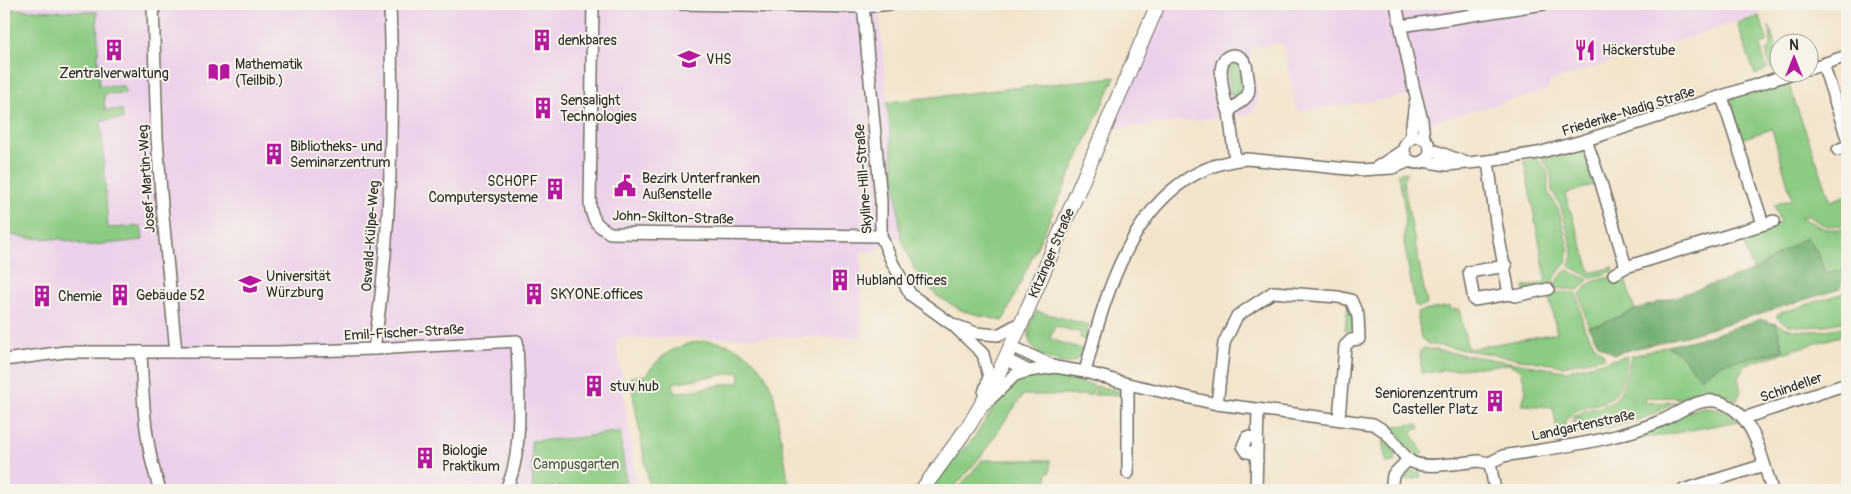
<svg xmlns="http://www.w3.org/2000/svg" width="1851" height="494" font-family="Pangolin,sans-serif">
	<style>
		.built { fill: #ecd1ea }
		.green { fill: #8bcb82; stroke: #5b7b56; fill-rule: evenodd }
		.forest { fill: #70af70; stroke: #4e6d4e }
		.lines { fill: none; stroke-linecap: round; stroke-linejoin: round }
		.minor-casing { stroke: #716c63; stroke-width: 14 }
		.tertiary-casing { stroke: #716c63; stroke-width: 16 }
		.minor { stroke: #fff; stroke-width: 11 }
		.tertiary { stroke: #fff; stroke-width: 14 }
		.labels { text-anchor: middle; stroke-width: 4; stroke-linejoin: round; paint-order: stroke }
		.poi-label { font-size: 14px; fill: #2b2b2b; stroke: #f7f3e8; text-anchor: start }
		.street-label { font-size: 14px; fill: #2b2b2b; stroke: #f7f3e8 }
		.park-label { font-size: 14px; fill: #485b45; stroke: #f7f3e8 }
	</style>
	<rect width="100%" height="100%" fill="#f7f3e8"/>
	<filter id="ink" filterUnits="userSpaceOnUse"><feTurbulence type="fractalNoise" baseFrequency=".02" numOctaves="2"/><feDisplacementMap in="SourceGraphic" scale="10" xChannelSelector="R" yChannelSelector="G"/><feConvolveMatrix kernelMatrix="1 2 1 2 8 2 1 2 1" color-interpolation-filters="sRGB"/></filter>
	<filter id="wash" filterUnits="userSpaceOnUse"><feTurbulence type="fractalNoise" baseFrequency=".0096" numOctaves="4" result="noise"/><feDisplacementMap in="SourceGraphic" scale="20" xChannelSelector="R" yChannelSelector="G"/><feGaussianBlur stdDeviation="1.12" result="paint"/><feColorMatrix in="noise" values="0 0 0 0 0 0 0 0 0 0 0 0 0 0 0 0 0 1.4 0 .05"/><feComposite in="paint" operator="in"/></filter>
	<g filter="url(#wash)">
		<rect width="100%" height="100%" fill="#f3e4cc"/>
		<g class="built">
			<polygon points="4,4 878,4 901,238 869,253 861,250 862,337 616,338 637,490 4,490"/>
			<polygon points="1159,4 1768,4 1759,7 1761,14 1551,81 1547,90 1542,92 1428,123 1424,94 1297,111 1283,43 1250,48 1258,99 1257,105 1248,115 1104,129"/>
		</g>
		<g class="green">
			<polygon points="4,9 97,12 99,86 124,86 125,93 104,94 105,110 122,110 123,119 101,121 108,228 141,226 143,240 87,246 61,239 29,238 4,234"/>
			<polygon points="1760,16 1767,40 1767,42 1760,45 1767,69 1755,75 1737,23"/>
			<polygon points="1769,26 1778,53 1778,67 1771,70 1766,51 1771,46 1771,41"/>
			<polygon points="1232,59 1240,63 1243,88 1242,91 1233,96 1230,95 1227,66"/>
			<polygon points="1115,77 1003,321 963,311 937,296 914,269 901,238 887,102"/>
			<polygon points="1787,80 1831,201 1847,195 1847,225 1826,226 1807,216 1800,217 1825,229 1847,229 1847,262 1846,269 1826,274 1817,251 1806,237 1753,271 1741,235 1780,223 1774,205 1792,199 1772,129 1741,139 1731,101 1732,98"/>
			<polygon points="1580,147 1584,149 1596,184 1565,194 1591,273 1613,267 1614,271 1592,278 1569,266 1573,256 1572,249 1561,207 1552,191 1551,173 1542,157"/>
			<polygon points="1538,158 1548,173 1548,192 1559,211 1569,251 1566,262 1548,287 1524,292 1524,287 1544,283 1546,278 1524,161"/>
			<polygon points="1407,172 1403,180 1427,305 1417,307 1415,305 1404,242 1405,211 1398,173"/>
			<polygon points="1566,269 1567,270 1589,280 1578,290 1553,288 1553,286"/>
			<polygon points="1623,273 1635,310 1601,324 1588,327 1580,293 1592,282"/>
			<polygon points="1553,292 1577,293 1584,328 1596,347 1602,352 1605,357 1563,366 1428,344 1421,338 1417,312 1450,306 1451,310 1459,309 1468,349 1557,333 1548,293"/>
			<path d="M 1847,292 L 1847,321 C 1829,325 1788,334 1776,316 L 1780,313 Z"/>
			<polygon points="1348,303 1353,306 1354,331 1345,330"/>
			<path d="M 1036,311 L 1089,325 L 1085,340 L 1080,338 L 1081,333 L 1055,326 L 1050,339 L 1085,350 C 1081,356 1077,361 1070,363 C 1056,365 1030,353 1029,338 C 1028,328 1032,319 1036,311 Z"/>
			<path d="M 1776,324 C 1800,335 1822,331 1847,326 L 1847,334 L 1746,364 L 1738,377 L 1741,392 L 1737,400 C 1717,389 1699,390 1678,399 L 1675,397 L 1644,398 L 1645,403 L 1674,402 C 1651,420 1608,429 1578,433 L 1578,430 L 1570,423 L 1581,419 L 1581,417 L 1572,418 C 1581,411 1590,409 1601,407 C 1626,400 1624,376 1631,356 L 1668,346 L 1680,354 L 1701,377 L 1721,364 L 1784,351 Z"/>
			<path d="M 706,341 C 739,342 762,361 773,392 L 790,490 L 650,490 L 630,377 L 646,375 C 661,353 680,343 706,341 ZM 739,372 L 740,382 L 674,393 L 673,383 Z"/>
			<path d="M 1423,348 L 1565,371 L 1627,356 C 1625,368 1624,381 1617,391 C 1606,411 1580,398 1564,423 L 1565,426 L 1574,430 L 1576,434 L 1567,435 L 1566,432 L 1560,433 L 1560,436 L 1558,436 L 1553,407 L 1522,405 L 1526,390 L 1521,370 L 1509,364 L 1421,373 L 1420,351 Z"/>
			<polygon points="1041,376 1060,377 1093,385 1095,386 1091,395 1023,395 981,456 952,490 928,490 953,459 974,438 1007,387 1018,380"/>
			<polygon points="1097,386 1123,392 1122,395 1094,395"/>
			<path d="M 1703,407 C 1718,407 1728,411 1739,421 L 1643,439 L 1644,433 L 1688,411 Z"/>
			<polygon points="1416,424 1420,426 1419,429 1414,430 1412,434 1423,453 1420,456 1408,448 1393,426"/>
			<polygon points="620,431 626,481 579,490 563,490 561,486 533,490 531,441 576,438"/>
			<polygon points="1383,437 1396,453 1395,462 1386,463"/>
			<polygon points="1632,437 1633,439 1595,449 1529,461 1528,459 1584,449"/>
			<polygon points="982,460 1050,460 1050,472 1047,472 1047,490 957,490"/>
			<polygon points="1412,471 1420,473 1421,478 1395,482 1399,476"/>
		</g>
		<g class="forest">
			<polygon points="1806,237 1816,251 1826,274 1846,269 1840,289 1689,335 1614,354 1599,345 1588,327 1601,324 1635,310 1753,271"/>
			<polygon points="1760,319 1776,324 1783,350 1721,364 1701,378 1680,354 1668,346 1712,335"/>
		</g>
	</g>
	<g filter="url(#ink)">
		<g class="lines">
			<g class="minor-casing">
				<g id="minor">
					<polyline points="153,4 157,138 162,206 176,352"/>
					<path d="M 593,4 L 590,205 C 593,221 596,225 610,233 L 881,236"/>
					<polyline points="681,4 863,7 890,4"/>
					<polyline points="863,4 881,200 881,236 893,264 911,295 953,325 983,354 989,377 984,393"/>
					<polyline points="1396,4 1413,85 1422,120 1424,139"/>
					<polyline points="1401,26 1544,4"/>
					<polyline points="1823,64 1847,138"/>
					<polyline points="1808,69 1847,56"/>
					<polyline points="1722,97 1763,224"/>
					<path d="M 1229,112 C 1225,103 1218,71 1223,62 C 1228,51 1243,54 1246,65 C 1247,68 1247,73 1248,77 C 1248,83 1251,90 1247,96 C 1242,102 1234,106 1229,112 L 1235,160"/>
					<circle cx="1417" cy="150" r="13"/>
					<polyline points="1410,139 1415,103"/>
					<polyline points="1586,140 1601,183 1626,267"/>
					<polyline points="1430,149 1464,162"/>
					<polyline points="1838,150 1847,146"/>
					<polyline points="1423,161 1447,165 1488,161 1538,153 1586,140 1796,72"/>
					<polyline points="1488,161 1496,222 1509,294"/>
					<polyline points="1376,168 1404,150"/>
					<polyline points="1506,266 1469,272 1474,300 1509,294 1515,296 1548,289"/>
					<polyline points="1614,274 1626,267 1774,221"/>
					<polyline points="957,326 976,333 998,335 1022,322"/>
					<polyline points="1011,346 1055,367"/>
					<path d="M 374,349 C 391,236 394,118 390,4"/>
					<path d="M 141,352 C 143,399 144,445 160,490"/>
					<polyline points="1005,359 1029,371"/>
					<path d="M 4,360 L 65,352 L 276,352 L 374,349 L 517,341 C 518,380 525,457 505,490"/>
					<path d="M 1085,372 C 1107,286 1140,168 1247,159 L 1359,170 L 1392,168 L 1410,161"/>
					<polyline points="1128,384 1128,473"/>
					<path d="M 986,403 L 1015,375 L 1029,371 L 1055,367 L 1085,372 L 1128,384 L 1217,404 L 1373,424 C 1393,434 1395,448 1409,460 C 1421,471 1463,462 1479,461 L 1489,463"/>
					<polyline points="1217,404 1224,343 1237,316 1273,292 1338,297 1351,300 1358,316 1359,339 1351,340 1345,346 1339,419"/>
					<polyline points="1744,418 1847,384"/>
					<polyline points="1257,461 1255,453 1247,452 1243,446 1247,437 1257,438"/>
					<path d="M 1489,463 L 1503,456 C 1556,447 1613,442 1663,420 C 1681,412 1699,396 1720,402 C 1755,413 1762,460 1772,490"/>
					<polyline points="1489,463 1491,469 1495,490"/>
					<polyline points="1256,490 1258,410"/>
					<polyline points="1391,490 1393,475 1408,460"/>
					<polyline points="1683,490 1764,465"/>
				</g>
			</g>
			<g class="tertiary-casing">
				<polyline id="tertiary" points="922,490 970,424 994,383 1022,322 1158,4"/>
			</g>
			<use href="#minor" class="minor"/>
			<use href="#tertiary" class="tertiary"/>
		</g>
	</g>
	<defs>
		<g id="building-bare" transform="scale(1.725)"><path d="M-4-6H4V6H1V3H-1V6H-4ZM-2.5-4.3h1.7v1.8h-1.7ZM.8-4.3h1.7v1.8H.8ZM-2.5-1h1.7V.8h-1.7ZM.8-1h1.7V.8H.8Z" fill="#b5179e" stroke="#f7f3e8" stroke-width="2.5" paint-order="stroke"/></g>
		<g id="restaurant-bare" transform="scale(1.725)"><path d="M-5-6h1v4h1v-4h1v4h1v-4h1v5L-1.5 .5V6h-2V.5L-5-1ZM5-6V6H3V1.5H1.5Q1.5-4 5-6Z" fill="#b5179e" stroke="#f7f3e8" stroke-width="2.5" paint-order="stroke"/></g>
		<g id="school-bare" transform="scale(1.725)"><path d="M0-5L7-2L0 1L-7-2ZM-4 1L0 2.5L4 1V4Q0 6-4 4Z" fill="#b5179e" stroke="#f7f3e8" stroke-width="2.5" paint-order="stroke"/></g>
		<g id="library-bare" transform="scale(1.725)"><path d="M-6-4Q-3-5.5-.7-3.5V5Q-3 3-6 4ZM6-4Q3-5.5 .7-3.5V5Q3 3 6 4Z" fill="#b5179e" stroke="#f7f3e8" stroke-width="2.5" paint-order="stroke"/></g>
		<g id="civic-bare" transform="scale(1.725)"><path d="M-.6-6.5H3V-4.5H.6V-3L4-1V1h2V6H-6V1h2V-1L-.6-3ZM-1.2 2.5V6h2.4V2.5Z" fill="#b5179e" stroke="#f7f3e8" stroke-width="2.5" paint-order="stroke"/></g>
		<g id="university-bare" transform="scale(1.725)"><path d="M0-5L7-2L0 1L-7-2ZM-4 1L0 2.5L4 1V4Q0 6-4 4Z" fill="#b5179e" stroke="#f7f3e8" stroke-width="2.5" paint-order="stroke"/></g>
	</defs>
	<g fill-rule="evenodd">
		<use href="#building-bare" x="542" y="40"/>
		<use href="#building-bare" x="114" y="50"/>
		<use href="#restaurant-bare" x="1585" y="50"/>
		<use href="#school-bare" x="689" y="59"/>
		<use href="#library-bare" x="219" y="72"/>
		<use href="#building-bare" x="543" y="108"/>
		<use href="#building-bare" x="274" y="154"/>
		<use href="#civic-bare" x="625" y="186"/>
		<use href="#building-bare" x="555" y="189"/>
		<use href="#building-bare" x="840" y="280"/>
		<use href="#university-bare" x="250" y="284"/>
		<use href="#building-bare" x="534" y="294"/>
		<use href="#building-bare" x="120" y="295"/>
		<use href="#building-bare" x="42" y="296"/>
		<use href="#building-bare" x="594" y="386"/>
		<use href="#building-bare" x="1495" y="401"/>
		<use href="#building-bare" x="425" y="458"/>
	</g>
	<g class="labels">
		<g class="poi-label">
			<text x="558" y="45">denkbares</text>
			<text x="1602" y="55">Häckerstube</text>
			<text x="706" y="64">VHS</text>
			<text x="235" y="69">Mathematik<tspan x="235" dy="16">(Teilbib.)</tspan></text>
			<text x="114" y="78" text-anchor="middle">Zentralverwaltung</text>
			<text x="560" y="105">Sensalight<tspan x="560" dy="16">Technologies</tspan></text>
			<text x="290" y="151">Bibliotheks- und<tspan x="290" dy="16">Seminarzentrum</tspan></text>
			<text x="642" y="183">Bezirk Unterfranken<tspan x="642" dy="16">Außenstelle</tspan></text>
			<text x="538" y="186" text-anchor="end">SCHOPF<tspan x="538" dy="16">Computersysteme</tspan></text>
			<text x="266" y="281">Universität<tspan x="266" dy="16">Würzburg</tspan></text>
			<text x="856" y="285">Hubland Offices</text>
			<text x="550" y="299">SKYONE.offices</text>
			<text x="136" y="300">Gebäude 52</text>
			<text x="58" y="301">Chemie</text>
			<text x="610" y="391">stuv hub</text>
			<text x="1478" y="398" text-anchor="end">Seniorenzentrum<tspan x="1478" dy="16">Casteller Platz</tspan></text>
			<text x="442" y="455">Biologie<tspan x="442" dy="16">Praktikum</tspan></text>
		</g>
		<g class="street-label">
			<text transform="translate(1628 111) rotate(-17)" y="5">Friederike-Nadig Straße</text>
			<text transform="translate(146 179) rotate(-94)" y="5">Josef-Martin-Weg</text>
			<text transform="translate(863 179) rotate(-94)" y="5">Skyline-Hill-Straße</text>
			<text transform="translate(673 217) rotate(2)" y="5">John-Skilton-Straße</text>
			<text transform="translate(370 236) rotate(-86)" y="5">Oswald-Külpe-Weg</text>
			<text transform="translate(1051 253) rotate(-67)" y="5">Kitzinger Straße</text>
			<text transform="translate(404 332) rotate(-3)" y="5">Emil-Fischer-Straße</text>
			<text transform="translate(1791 387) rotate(-19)" y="5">Schindeller</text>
			<text transform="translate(1583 425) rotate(-12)" y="5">Landgartenstraße</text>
		</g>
		<g class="park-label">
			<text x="576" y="469">Campusgarten</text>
		</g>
	</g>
	<rect width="1851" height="494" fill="none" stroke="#f7f3e8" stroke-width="20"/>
	<g transform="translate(1794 58)"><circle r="24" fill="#f7f3e8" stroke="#a5a39c"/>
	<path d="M0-4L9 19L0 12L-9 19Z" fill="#b5179e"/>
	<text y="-8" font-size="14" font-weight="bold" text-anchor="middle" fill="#2b2b2b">N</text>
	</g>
</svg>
